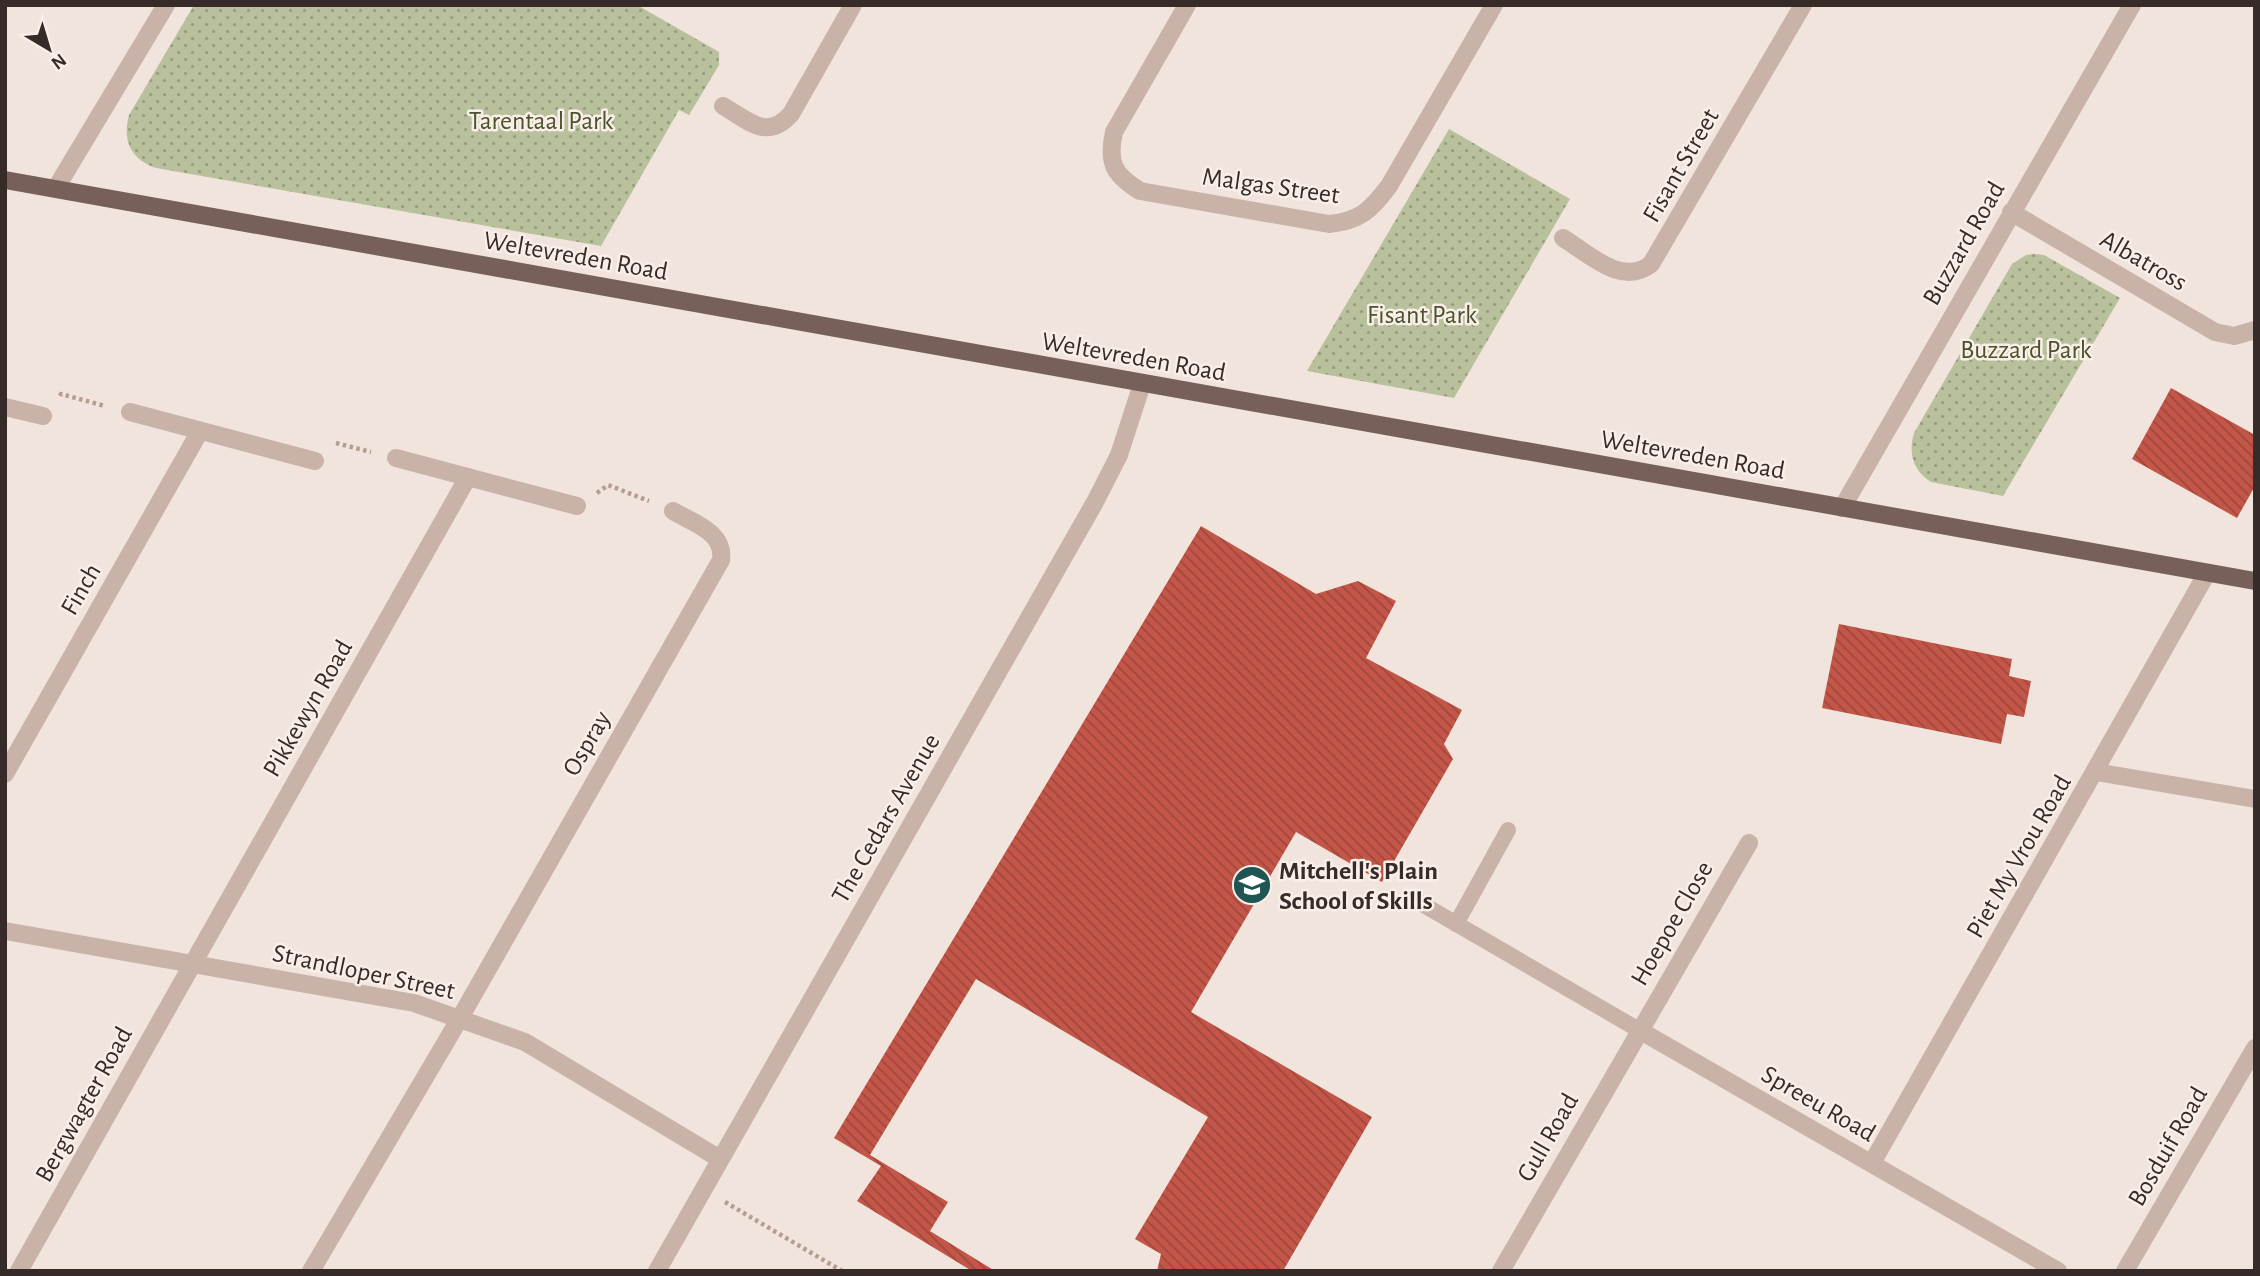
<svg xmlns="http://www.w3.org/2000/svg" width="2260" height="1276" font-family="'Alegreya Sans',sans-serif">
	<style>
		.park { fill: url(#park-dots) }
		.building { fill: url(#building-back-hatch) }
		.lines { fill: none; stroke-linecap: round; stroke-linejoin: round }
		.path { stroke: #b59d92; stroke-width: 4.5; stroke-dasharray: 3.5 3.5; stroke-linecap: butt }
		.lane { stroke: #c9b3a8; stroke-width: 16 }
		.street { stroke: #c9b3a8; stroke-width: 18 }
		.primary { stroke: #776059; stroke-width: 18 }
		.labels { text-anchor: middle; stroke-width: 5; stroke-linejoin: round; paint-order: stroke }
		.park-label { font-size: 26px; fill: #4a532c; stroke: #f9efe8 }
		.street-label { font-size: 26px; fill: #362b28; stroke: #f9efe8 }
		.poi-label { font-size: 26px; font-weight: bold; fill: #362b28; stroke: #f9efe8; text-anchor: start }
	</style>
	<defs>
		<pattern id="park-dots" width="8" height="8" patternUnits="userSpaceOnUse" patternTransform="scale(1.75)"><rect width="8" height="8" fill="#b8c09c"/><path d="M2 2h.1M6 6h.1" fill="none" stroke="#969c7f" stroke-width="1.8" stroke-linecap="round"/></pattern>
		<pattern id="building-back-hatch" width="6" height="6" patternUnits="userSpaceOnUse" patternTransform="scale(1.75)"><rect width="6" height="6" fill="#c35648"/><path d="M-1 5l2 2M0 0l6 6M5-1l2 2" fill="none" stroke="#9f473c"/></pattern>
	</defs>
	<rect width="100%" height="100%" fill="#f1e4dc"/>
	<g class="park">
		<path d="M 194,5 L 637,5 L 719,52 L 719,65 L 689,115 L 679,110 L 601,246 L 156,168 C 131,159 122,141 129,115 Z"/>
		<polygon points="1449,129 1570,199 1454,398 1307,371"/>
		<path d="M 2035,254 L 2044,255 L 2120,298 L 2003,496 L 1931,482 C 1913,471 1908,453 1914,433 L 2012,264 L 2026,255 Z"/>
	</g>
	<g class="building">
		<polygon points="2171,388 2255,435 2255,486 2237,518 2132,459"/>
		<polygon points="1201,526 1316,594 1358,581 1396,601 1366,658 1462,710 1444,744 1453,759 1382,882 1296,832 1191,1012 1372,1117 1283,1271 1157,1271 1161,1254 1135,1239 1208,1117 976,979 870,1155 948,1202 930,1231 995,1271 972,1271 857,1201 881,1166 834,1138"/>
		<polygon points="1839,624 2012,659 2009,676 2031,681 2024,717 2007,714 2001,744 1822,708"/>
	</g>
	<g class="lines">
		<g class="path">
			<polyline points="60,396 61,394 105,406"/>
			<polyline points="336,443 371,452"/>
			<polyline points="597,493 608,485 649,501"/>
			<polyline points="725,1202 842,1271"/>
		</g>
		<g class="lane">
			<polyline points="1417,901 1639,1030"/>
			<polyline points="1456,924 1508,830"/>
		</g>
		<g class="street">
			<path d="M 1187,5 L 1114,132 C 1107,163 1114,175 1140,191 L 1329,224 C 1360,221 1371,210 1389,186 L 1494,5"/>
			<path d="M 723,106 C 749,121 767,141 791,114 L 853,5"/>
			<polyline points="56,188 166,5"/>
			<polyline points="2011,212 2215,332 2234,336 2255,330"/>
			<path d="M 1563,238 C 1589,254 1622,287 1651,264 L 1803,5"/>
			<polyline points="5,407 43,416"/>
			<polyline points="130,412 315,461"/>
			<polyline points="396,458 577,506"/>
			<polyline points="1842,508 2132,5"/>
			<polyline points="2096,772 2255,799"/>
			<polyline points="5,774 200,431"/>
			<polyline points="5,931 414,1003 525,1042 720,1159"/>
			<polyline points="1639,1030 2058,1271"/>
			<polyline points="1872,1163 2207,573"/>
			<polyline points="19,1271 468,477"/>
			<path d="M 311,1271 L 460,1018 L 721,560 C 725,532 693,523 673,511"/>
			<polyline points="657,1271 1095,502 1119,455 1142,384"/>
			<polyline points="1501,1271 1749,843"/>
			<polyline points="2125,1271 2255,1048"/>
		</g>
		<polyline class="primary" points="5,180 2255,581"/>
	</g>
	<defs>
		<g id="school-disc" transform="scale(2.0125)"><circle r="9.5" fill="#1f5653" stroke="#f9efe8"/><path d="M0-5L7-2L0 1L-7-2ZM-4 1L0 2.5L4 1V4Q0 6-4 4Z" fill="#fff"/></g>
	</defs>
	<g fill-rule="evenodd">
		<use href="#school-disc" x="1252" y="885"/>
	</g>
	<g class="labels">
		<g class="park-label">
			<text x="541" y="129">Tarentaal Park</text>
			<text x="1422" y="323">Fisant Park</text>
			<text x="2026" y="358">Buzzard Park</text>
		</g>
		<g class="street-label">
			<text transform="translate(1680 165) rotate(-60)" y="9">Fisant Street</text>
			<text transform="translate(1271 185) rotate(8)" y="9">Malgas Street</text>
			<text transform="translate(1963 243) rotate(-60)" y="9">Buzzard Road</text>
			<text transform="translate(576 255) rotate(10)" y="9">Weltevreden Road</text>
			<text transform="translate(2144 260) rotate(30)" y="9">Albatross</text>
			<text transform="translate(1134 356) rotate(10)" y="9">Weltevreden Road</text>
			<text transform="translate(1693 454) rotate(10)" y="9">Weltevreden Road</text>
			<text transform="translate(80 589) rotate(-60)" y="9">Finch</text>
			<text transform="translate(307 708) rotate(-60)" y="9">Pikkewyn Road</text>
			<text transform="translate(586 743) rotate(-60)" y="9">Ospray</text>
			<text transform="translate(885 818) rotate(-60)" y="9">The Cedars Avenue</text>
			<text transform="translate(2018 856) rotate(-60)" y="9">Piet My Vrou Road</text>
			<text transform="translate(1671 923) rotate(-60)" y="9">Hoepoe Close</text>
			<text transform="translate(364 971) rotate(12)" y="9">Strandloper Street</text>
			<text transform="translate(1819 1103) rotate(30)" y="9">Spreeu Road</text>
			<text transform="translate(83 1104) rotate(-61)" y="9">Bergwagter Road</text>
			<text transform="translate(1547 1137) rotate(-60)" y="9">Gull Road</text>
			<text transform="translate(2167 1146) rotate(-60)" y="9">Bosduif Road</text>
		</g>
		<g class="poi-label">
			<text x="1279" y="879">Mitchell's Plain<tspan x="1279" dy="30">School of Skills</tspan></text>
		</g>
	</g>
	<rect width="2260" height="1276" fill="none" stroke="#362b28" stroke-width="14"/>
	<g transform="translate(49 49) rotate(142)" stroke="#f9efe8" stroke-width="5" paint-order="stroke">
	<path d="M0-5L12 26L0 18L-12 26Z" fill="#362b28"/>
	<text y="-10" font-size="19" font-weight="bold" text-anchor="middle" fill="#362b28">N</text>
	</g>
</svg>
